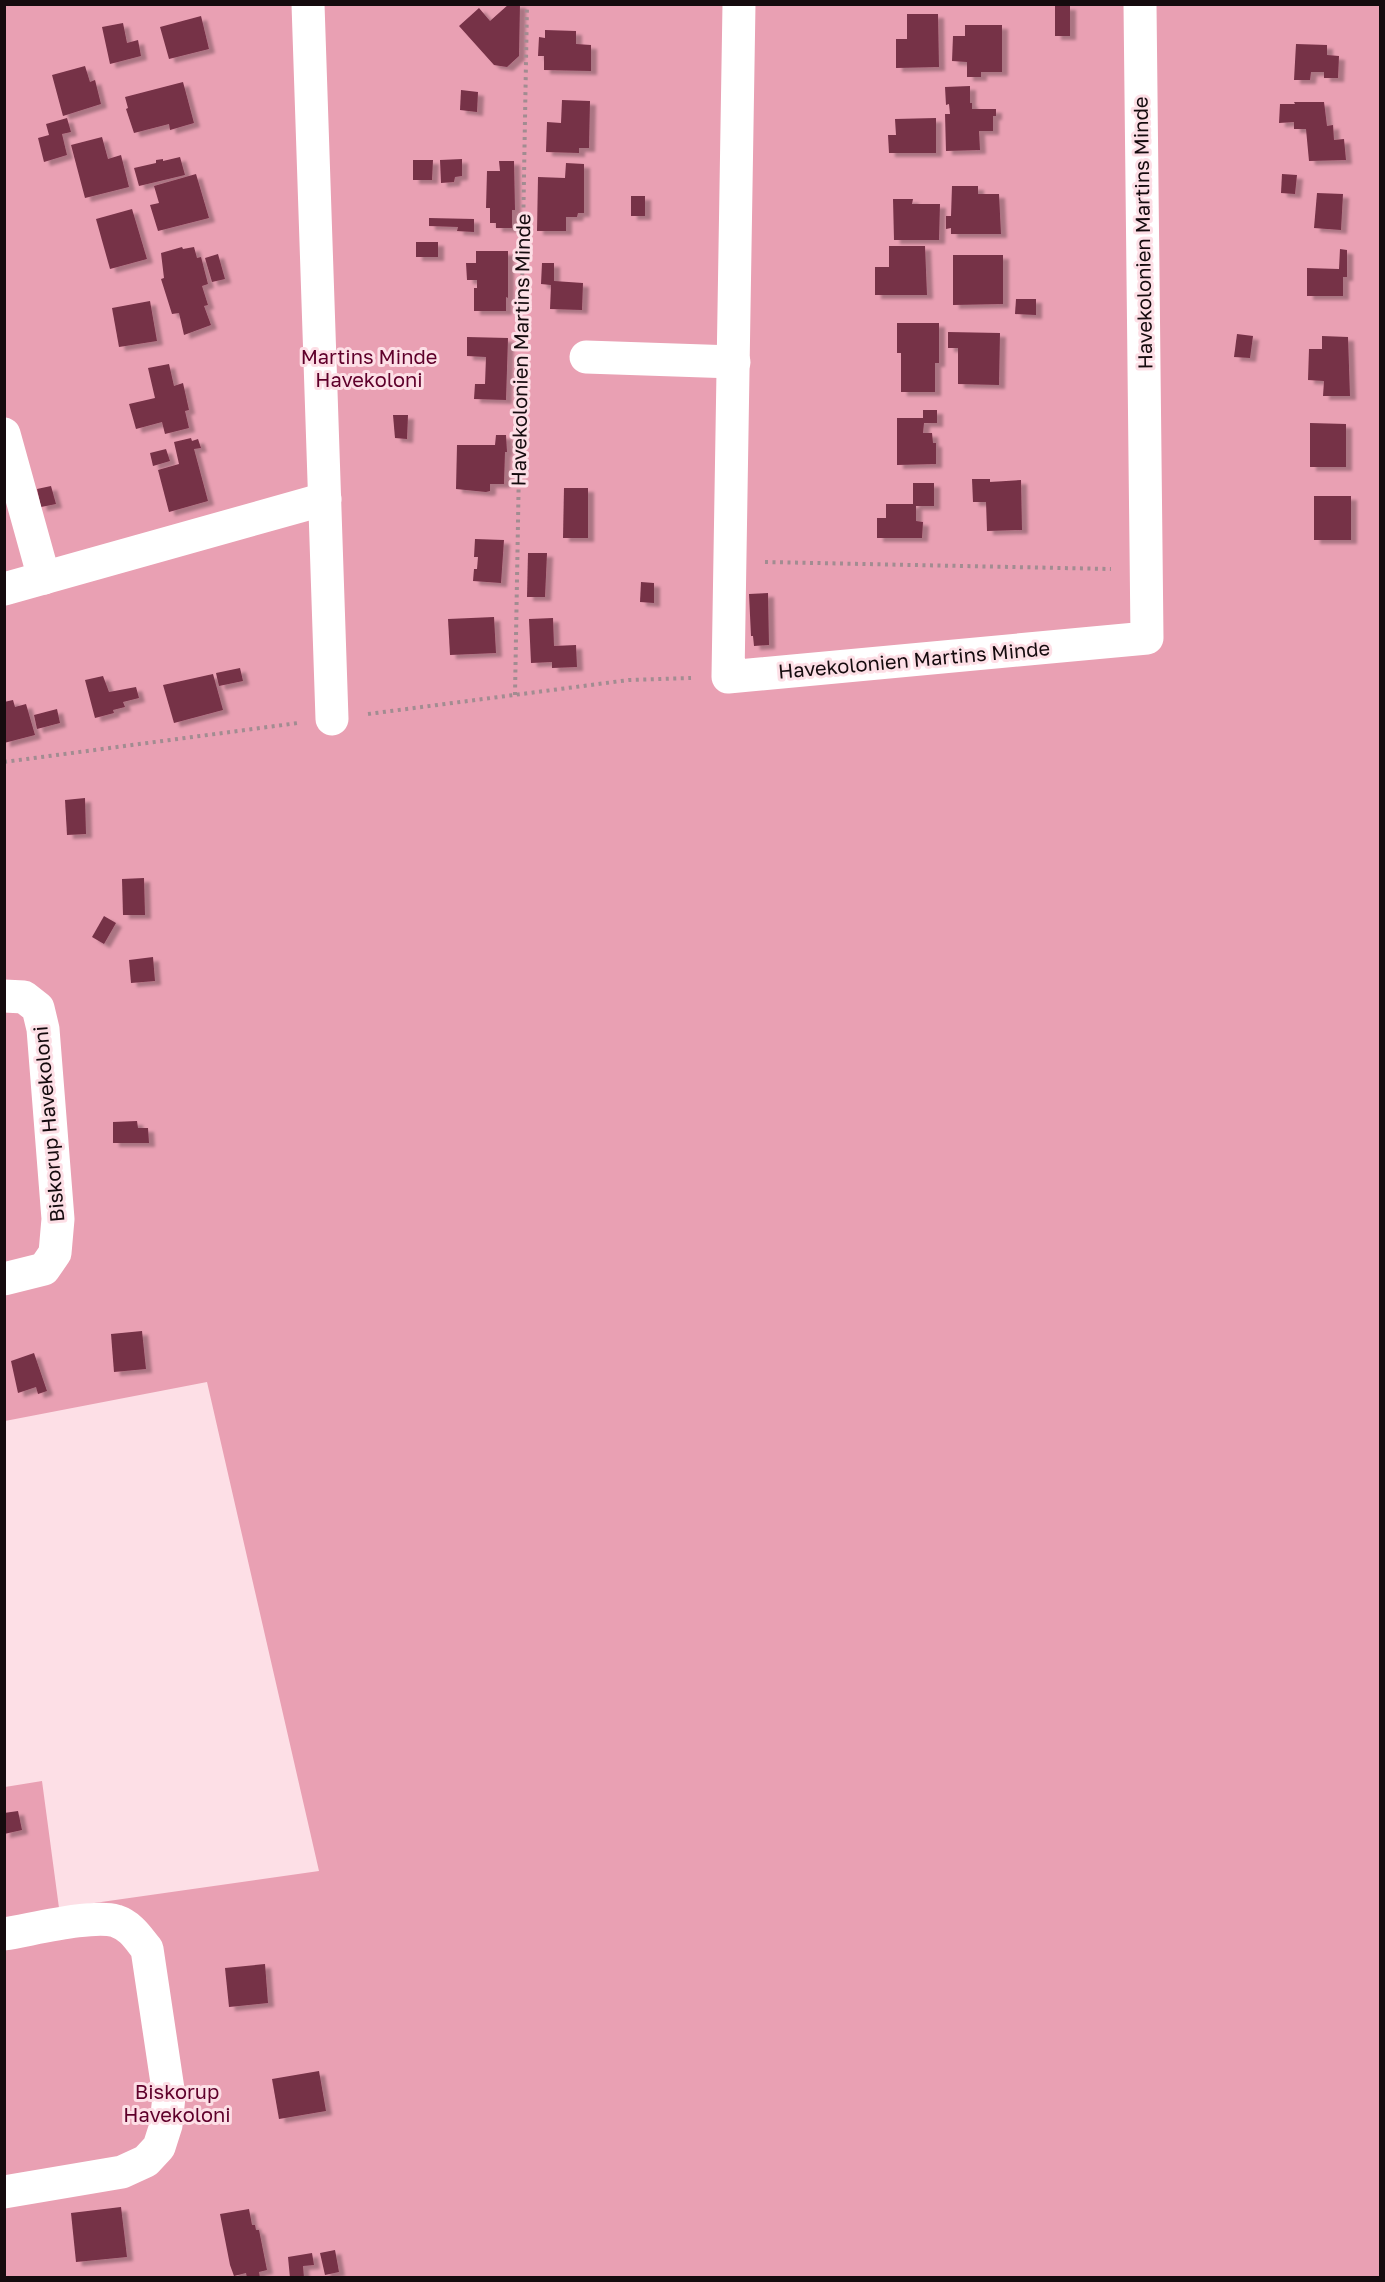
<svg xmlns="http://www.w3.org/2000/svg" width="1385" height="2282" font-family="'Golos Text',sans-serif">
	<style>
		.green { fill: #e9a0b3 }
		.building { fill: #763147; filter: url(#shadow) }
		.lines { fill: none; stroke-linecap: round; stroke-linejoin: round }
		.path { stroke: #a28c91; stroke-width: 4; stroke-dasharray: 3 4.5; stroke-linecap: butt }
		.minor { stroke: #fff; stroke-width: 33 }
		.labels { text-anchor: middle; stroke-width: 6; stroke-linejoin: round; paint-order: stroke }
		.street-label { font-size: 20px; fill: #150b0e; stroke: #fddfe6 }
		.park-label { font-size: 20px; fill: #5f002b; stroke: #fddfe6 }
	</style>
	<defs>
		<filter id="shadow"><feDropShadow dx="6" dy="4" stdDeviation="1.5" flood-color="#0004"/></filter>
	</defs>
	<rect width="100%" height="100%" fill="#fddfe6"/>
	<polygon class="green" points="4,5 1380,5 1380,2277 5,2277 5,1787 42,1781 59,1908 319,1871 207,1382 5,1421"/>
	<g class="building">
		<polygon points="509,4 520,4 519,56 507,67 494,65 459,26 479,8 490,21"/>
		<rect x="1055" y="6" width="15" height="30"/>
		<polygon points="907,14 938,14 939,67 896,68 896,39 907,39"/>
		<polygon points="201,16 209,49 169,59 160,27"/>
		<polygon points="123,23 127,43 138,40 141,56 110,64 102,27"/>
		<polygon points="965,25 1002,25 1002,72 981,72 981,77 967,77 967,62 952,61 953,36 965,36"/>
		<polygon points="545,30 576,31 576,44 591,45 591,71 544,70 544,56 538,56 539,37 545,38"/>
		<polygon points="1296,44 1327,45 1327,55 1339,56 1338,78 1324,78 1324,72 1311,72 1310,80 1294,80"/>
		<polygon points="85,66 90,82 95,80 101,104 63,116 52,75"/>
		<polygon points="183,82 194,123 170,130 169,124 134,133 126,109 128,108 125,97"/>
		<polygon points="970,86 970,103 972,103 972,109 996,109 996,116 993,116 993,131 979,131 980,150 946,151 945,114 950,114 949,104 946,105 945,87"/>
		<polygon points="461,90 478,92 477,112 460,110"/>
		<polygon points="562,100 590,101 589,148 579,148 579,153 546,152 547,122 561,123"/>
		<polygon points="1294,102 1324,102 1327,126 1333,125 1334,140 1344,139 1346,160 1309,161 1306,129 1294,129 1294,122 1279,123 1280,104 1295,104"/>
		<polygon points="67,118 71,132 62,134 67,155 44,162 38,138 49,135 46,124"/>
		<polygon points="936,118 936,153 889,153 888,135 896,135 895,119"/>
		<polygon points="102,137 108,159 121,155 129,187 85,198 71,145"/>
		<polygon points="180,157 185,175 139,186 134,168 156,163 156,160 163,159 163,161"/>
		<polygon points="462,159 462,176 455,177 454,182 441,183 440,160"/>
		<polygon points="413,160 433,160 432,180 413,180"/>
		<polygon points="499,161 514,161 515,210 512,210 512,228 496,228 496,223 490,223 490,208 486,208 487,171 500,171"/>
		<polygon points="566,163 584,164 584,213 578,213 577,217 566,217 566,231 537,231 538,177 565,178"/>
		<polygon points="196,174 209,218 158,231 150,205 159,203 154,186"/>
		<polygon points="1282,174 1297,175 1295,194 1281,193"/>
		<polygon points="952,186 978,186 978,194 999,194 1001,234 951,234 951,228 946,229 946,216 951,216"/>
		<polygon points="1317,193 1343,194 1341,230 1314,228"/>
		<rect x="631" y="196" width="14" height="20"/>
		<polygon points="893,199 913,199 912,204 940,204 939,240 894,240"/>
		<polygon points="132,209 147,259 110,269 96,219"/>
		<polygon points="429,218 474,219 474,232 457,231 458,227 429,226"/>
		<rect x="416" y="242" width="22" height="15"/>
		<polygon points="889,246 925,246 927,295 875,295 875,267 889,267"/>
		<polygon points="182,247 183,249 194,247 197,258 201,257 208,284 202,286 208,305 204,306 211,325 184,335 179,313 172,314 161,279 164,278 161,253"/>
		<polygon points="1340,249 1347,250 1347,277 1343,277 1343,296 1307,296 1307,268 1339,269"/>
		<polygon points="476,251 508,251 508,298 506,297 506,311 474,311 474,288 477,288 477,280 467,280 466,263 476,263"/>
		<polygon points="218,254 225,279 212,282 205,258"/>
		<polygon points="953,255 1003,255 1003,304 953,305"/>
		<polygon points="542,263 554,263 554,281 583,283 582,310 550,309 551,285 541,284"/>
		<polygon points="1016,299 1036,299 1036,315 1015,314"/>
		<polygon points="150,301 157,341 119,347 112,308"/>
		<polygon points="897,323 939,323 939,363 935,363 935,392 901,392 901,353 897,353"/>
		<polygon points="948,332 1000,333 999,385 958,384 958,348 948,348"/>
		<polygon points="1237,334 1253,336 1250,358 1234,357"/>
		<polygon points="1322,336 1348,337 1350,396 1323,396 1324,381 1308,380 1309,349 1322,349"/>
		<polygon points="467,337 508,338 506,400 474,399 475,384 485,384 486,357 467,356"/>
		<polygon points="169,364 174,386 183,383 189,410 185,411 189,428 165,434 162,422 136,429 129,404 155,398 148,368"/>
		<polygon points="923,410 937,410 937,423 924,423 923,433 932,433 933,443 936,443 936,464 897,465 897,418 923,418"/>
		<polygon points="393,415 408,415 407,439 395,438"/>
		<polygon points="1310,423 1346,424 1346,467 1310,467"/>
		<polygon points="496,435 506,435 507,452 505,452 504,484 490,484 490,491 486,492 456,489 457,445 495,445"/>
		<polygon points="191,438 192,441 198,439 201,448 194,449 208,501 169,512 158,470 179,464 174,442"/>
		<polygon points="166,449 170,461 153,466 150,453"/>
		<polygon points="972,479 990,479 990,482 1021,480 1022,530 987,531 986,502 973,502"/>
		<polygon points="913,483 934,483 934,506 916,506 916,521 923,522 922,538 877,538 877,518 886,518 886,504 913,504"/>
		<polygon points="51,486 56,504 41,507 37,489"/>
		<polygon points="564,488 588,488 588,538 563,538"/>
		<rect x="1314" y="496" width="37" height="44"/>
		<polygon points="475,539 504,540 501,583 473,581 474,569 477,569 478,557 474,557"/>
		<polygon points="528,553 547,553 545,597 527,597"/>
		<polygon points="641,582 654,583 654,603 640,602"/>
		<polygon points="768,593 769,645 754,646 753,636 751,636 749,594"/>
		<polygon points="494,617 496,653 450,655 448,619"/>
		<polygon points="553,618 554,646 576,645 577,667 552,668 552,662 531,663 529,619"/>
		<polygon points="240,668 243,681 219,686 216,673"/>
		<polygon points="213,674 223,710 174,723 163,685"/>
		<polygon points="103,676 109,692 136,687 139,698 123,702 125,707 113,710 114,713 95,718 85,680"/>
		<polygon points="13,700 15,707 26,704 35,735 4,743 4,702"/>
		<polygon points="57,709 60,723 37,729 34,715"/>
		<polygon points="85,798 86,834 67,835 65,800"/>
		<polygon points="144,878 145,915 123,915 122,879"/>
		<polygon points="104,916 116,923 104,944 92,937"/>
		<polygon points="153,957 155,981 131,983 129,960"/>
		<polygon points="137,1121 138,1128 148,1128 149,1143 113,1143 113,1122"/>
		<polygon points="142,1331 146,1369 114,1372 111,1334"/>
		<polygon points="34,1353 47,1391 38,1394 36,1387 18,1393 11,1361"/>
		<polygon points="18,1811 22,1830 4,1834 4,1813"/>
		<polygon points="265,1964 268,2003 229,2007 225,1968"/>
		<polygon points="319,2071 326,2111 279,2119 272,2079"/>
		<polygon points="121,2207 127,2257 76,2262 71,2213"/>
		<polygon points="249,2209 252,2225 255,2225 256,2230 259,2230 267,2270 259,2272 260,2278 247,2278 246,2273 234,2276 230,2265 220,2214"/>
		<polygon points="335,2250 339,2272 325,2275 320,2253"/>
		<polygon points="312,2253 314,2265 303,2266 304,2278 290,2278 288,2257"/>
	</g>
	<g class="lines">
		<g class="path">
			<polyline points="765,562 1111,569"/>
			<polyline points="515,695 527,4"/>
			<polyline points="368,714 629,680 691,678"/>
			<polyline points="4,762 298,723"/>
		</g>
		<g class="minor">
			<polyline points="308,4 332,719"/>
			<polyline points="739,4 728,677 1147,638 1140,4"/>
			<polyline points="586,357 734,362"/>
			<polyline points="4,434 44,578"/>
			<polyline points="4,589 325,499"/>
			<polyline points="4,996 24,997 38,1008 43,1029 58,1219 55,1253 44,1269 4,1279"/>
			<path d="M 4,1934 C 31,1930 92,1914 116,1921 C 131,1926 138,1938 147,1949 L 169,2096 L 166,2125 L 159,2147 L 146,2161 L 122,2172 L 4,2192"/>
		</g>
	</g>
	<g class="labels">
		<g class="street-label">
			<text transform="translate(1143 233) rotate(-91)" y="7">Havekolonien Martins Minde</text>
			<text transform="translate(521 350) rotate(-89)" y="7">Havekolonien Martins Minde</text>
			<text transform="translate(914 660) rotate(-5)" y="7">Havekolonien Martins Minde</text>
			<text transform="translate(49 1124) rotate(-95)" y="7">Biskorup Havekoloni</text>
		</g>
		<g class="park-label">
			<text x="369" y="364">Martins Minde<tspan x="369" dy="23">Havekoloni</tspan></text>
			<text x="177" y="2099">Biskorup<tspan x="177" dy="23">Havekoloni</tspan></text>
		</g>
	</g>
	<rect width="1385" height="2282" fill="none" stroke="#150b0e" stroke-width="12"/>
</svg>
